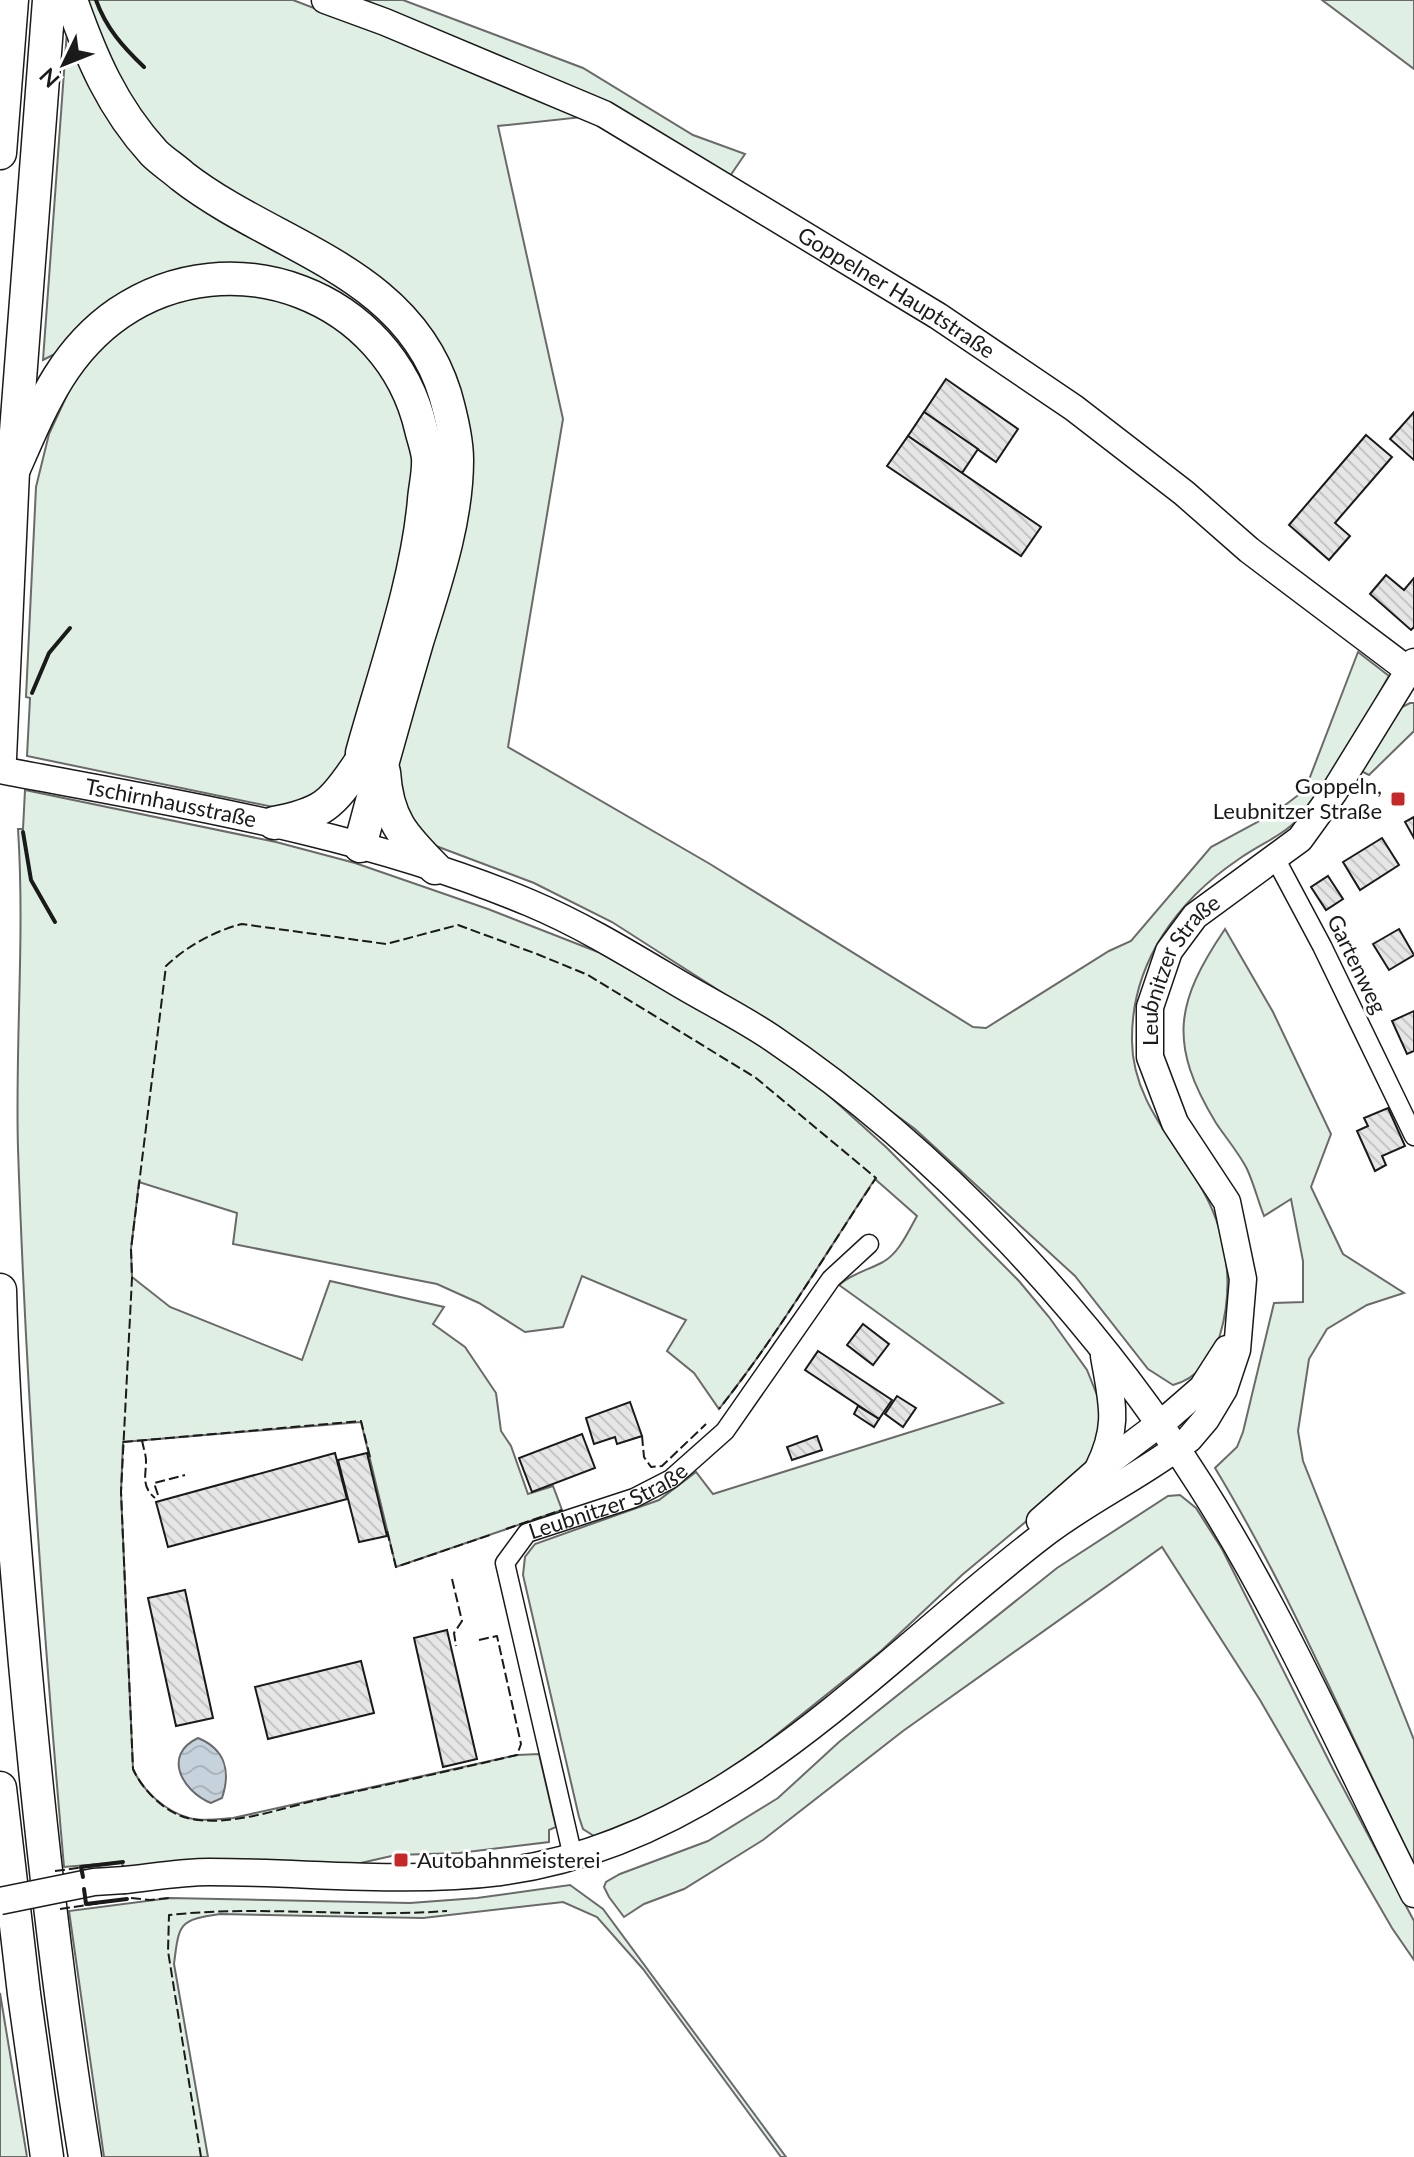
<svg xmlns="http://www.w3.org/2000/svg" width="1414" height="2157" font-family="Lato,sans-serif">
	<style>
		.grass { fill: #e0efe3; stroke: #6a6a6a; stroke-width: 2 }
		.water { fill: url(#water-waves); stroke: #6a6a6a; stroke-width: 2 }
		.building { fill: url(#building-back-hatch); stroke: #1a1a1a; stroke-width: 2 }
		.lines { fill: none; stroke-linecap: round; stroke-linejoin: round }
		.street-casing { stroke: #1a1a1a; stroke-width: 21 }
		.secondary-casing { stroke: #1a1a1a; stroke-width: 29 }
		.highway-casing { stroke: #1a1a1a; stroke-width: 35 }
		.street { stroke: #fff; stroke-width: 18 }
		.secondary { stroke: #fff; stroke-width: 26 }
		.highway { stroke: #fff; stroke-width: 32 }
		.secondary-bridge-casing { stroke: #1a1a1a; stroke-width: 29; stroke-linecap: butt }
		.secondary-bridge { stroke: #fff; stroke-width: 26 }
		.fence { stroke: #1a1a1a; stroke-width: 2; stroke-dasharray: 10 4; stroke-linecap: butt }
		.wall { stroke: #1a1a1a; stroke-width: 4 }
		.poi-dot { fill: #c62828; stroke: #fff; stroke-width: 3 }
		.labels { text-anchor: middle; stroke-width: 6; stroke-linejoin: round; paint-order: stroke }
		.street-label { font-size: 22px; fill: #1a1a1a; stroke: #fff }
		.poi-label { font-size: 22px; fill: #1a1a1a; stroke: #fff; text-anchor: end }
	</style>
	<defs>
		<pattern id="water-waves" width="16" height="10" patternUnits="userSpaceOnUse" patternTransform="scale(2)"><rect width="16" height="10" fill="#c6d2dc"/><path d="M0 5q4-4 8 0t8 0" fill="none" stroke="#aab4bc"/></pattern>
		<pattern id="building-back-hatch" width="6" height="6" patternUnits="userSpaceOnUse" patternTransform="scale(2)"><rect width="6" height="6" fill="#e6e6e6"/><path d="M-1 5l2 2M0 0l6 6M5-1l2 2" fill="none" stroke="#c5c5c5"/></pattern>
	</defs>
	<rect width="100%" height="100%" fill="#fff"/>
	<g class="grass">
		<path d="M 87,0 L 293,0 L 518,86 L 583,117 L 498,126 L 563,419 L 508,747 L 710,864 L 973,1027 L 986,1028 L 1109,951 L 1131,941 L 1211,847 L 1276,812 L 1305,790 L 1358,652 L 1389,676 C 1363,720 1340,770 1307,810 C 1286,835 1265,841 1239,859 C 1178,900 1132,962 1132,1038 C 1131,1096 1171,1138 1199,1184 C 1227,1230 1235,1284 1220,1335 C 1212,1358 1197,1379 1173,1385 L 1148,1369 L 1075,1276 L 915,1129 L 779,1029 L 612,922 L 534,883 L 436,846 L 412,830 L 392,788 L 454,551 L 437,355 L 160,144 L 119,91 Z"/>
		<polygon points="349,0 403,0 583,68 693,135 745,154 730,176"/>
		<polygon points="1322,0 1414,0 1414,69"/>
		<polygon points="67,31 102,100 342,277 414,348 451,459 400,352 226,267 43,360"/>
		<polygon points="223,289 310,305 380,364 409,421 418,497 343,775 322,800 273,807 27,756 30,698 26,697 36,487 49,434 80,367 124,324 160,305"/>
		<polygon points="1410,703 1414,703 1414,731 1369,775 1361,771 1400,708"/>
		<path d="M 25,790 L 276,842 L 355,863 L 488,909 L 598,952 L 763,1046 L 826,1093 L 887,1148 L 1019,1281 L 1049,1317 L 1087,1370 L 1101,1405 L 1102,1430 L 1084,1473 L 962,1575 L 881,1651 L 745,1760 L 667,1807 L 594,1836 L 583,1829 L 579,1817 L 523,1575 L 525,1557 L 535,1544 L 659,1500 L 696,1472 L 713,1494 L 1003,1403 L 839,1285 C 851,1274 868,1270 883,1262 C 899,1253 908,1232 917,1216 L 875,1179 C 824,1256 777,1336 719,1409 L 694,1373 L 667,1351 L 686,1320 L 582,1276 L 563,1327 L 525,1332 L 479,1303 L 437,1284 L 233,1244 L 237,1213 L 139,1182 L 131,1249 L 132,1277 L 170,1307 L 302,1360 L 330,1281 L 444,1307 L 433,1324 L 465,1347 L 496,1393 L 501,1431 L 511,1446 L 528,1494 L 553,1486 L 562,1510 L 396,1567 L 361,1422 L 123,1442 L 121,1492 L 133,1769 C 143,1791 165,1811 189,1818 C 202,1822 219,1819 233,1818 L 517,1755 L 539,1754 L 556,1827 L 549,1830 L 549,1842 L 459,1853 L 396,1855 L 343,1867 L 123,1867 L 122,1862 L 64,1867 C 43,1628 26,1389 18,1149 C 15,1043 25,936 18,829 L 23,829 Z"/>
		<path d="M 1225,929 L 1273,1012 L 1331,1134 L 1311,1187 L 1343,1254 L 1404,1293 L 1367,1305 L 1327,1329 L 1309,1359 L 1298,1431 L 1303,1461 L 1414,1740 L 1414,1864 C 1348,1732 1292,1595 1215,1468 L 1237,1447 L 1243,1432 L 1274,1303 L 1303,1302 L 1303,1261 L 1291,1199 L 1264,1216 C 1258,1201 1254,1184 1247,1169 C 1239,1153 1226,1138 1216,1123 C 1168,1044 1175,1003 1225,929 Z"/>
		<polygon points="1180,1495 1196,1508 1222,1549 1332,1767 1414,1921 1414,1960 1392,1928 1260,1700 1162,1547 903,1731 763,1840 684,1889 644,1904 624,1917 609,1897 604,1887 606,1882 620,1874 708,1841 778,1798 839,1742 1057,1568 1168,1496"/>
		<path d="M 570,1885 L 603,1909 L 786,2157 L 781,2157 L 643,1969 L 597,1917 L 563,1902 L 423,1918 L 220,1914 C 179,1920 179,1923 174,1964 L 208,2157 L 104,2157 L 69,1911 L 170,1898 L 410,1903 L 477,1898 Z"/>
		<polygon points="0,1993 27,2157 0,2157"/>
	</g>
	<path class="water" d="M 198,1738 C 225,1749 231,1771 222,1798 L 211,1803 C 182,1791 162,1755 198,1738 Z"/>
	<g class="building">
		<polygon points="946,379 1018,429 996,462 924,412"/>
		<polygon points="924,412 978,449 962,473 908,436"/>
		<polygon points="1414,412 1414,460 1390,439"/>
		<polygon points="1366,435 1392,457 1335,523 1350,536 1329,560 1289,525"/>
		<polygon points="908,436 1041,527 1021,556 887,466"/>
		<polygon points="1386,575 1404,590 1414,578 1414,627 1411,630 1370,594"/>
		<polygon points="1414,817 1414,838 1405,822"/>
		<polygon points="1382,838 1399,865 1360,890 1343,862"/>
		<polygon points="1328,876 1343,899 1326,910 1311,887"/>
		<polygon points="1399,929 1414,955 1389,970 1373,944"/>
		<polygon points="1414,1011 1414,1051 1407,1054 1392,1021"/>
		<polygon points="1388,1108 1405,1146 1382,1156 1386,1165 1375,1171 1357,1131 1368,1126 1364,1118"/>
		<polygon points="863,1324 889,1344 873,1365 847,1345"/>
		<polygon points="818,1351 892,1400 879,1419 805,1370"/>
		<polygon points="897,1396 916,1408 903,1427 885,1414"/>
		<polygon points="630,1402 642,1436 617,1444 615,1437 594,1444 586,1418"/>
		<polygon points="858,1406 879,1419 874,1427 854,1414"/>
		<polygon points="582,1434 595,1468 532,1492 519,1458"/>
		<polygon points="817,1436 822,1450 792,1460 787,1447"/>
		<polygon points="335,1453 347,1499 168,1547 156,1502"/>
		<polygon points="367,1453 387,1536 359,1542 338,1460"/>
		<polygon points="185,1590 213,1718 176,1726 148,1598"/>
		<polygon points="447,1630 477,1759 443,1767 414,1638"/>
		<polygon points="361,1661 374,1713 268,1739 255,1687"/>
	</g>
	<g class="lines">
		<g class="street-casing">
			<g id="street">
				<polyline points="1275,858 1322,946 1414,1136"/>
				<path id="s1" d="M 573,1857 L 505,1563 L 527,1533 L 634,1498 L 671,1479 L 725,1431 L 831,1279 L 869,1244"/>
			</g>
		</g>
		<g class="secondary-casing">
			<g id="secondary">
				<path id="s2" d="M 325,0 L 385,22 L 604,114 L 938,316 L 1074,408 L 1184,493 L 1249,550 L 1408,670"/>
				<path id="s3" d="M 0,770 C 178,804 361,832 530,903 C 580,924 626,952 673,980 C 706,1000 741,1017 772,1038 C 938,1150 1094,1317 1201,1486 C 1283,1615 1345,1758 1414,1894"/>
				<path d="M 1098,1469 C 1120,1425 1112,1403 1104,1356"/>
				<polyline points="1040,1521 1098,1470 1171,1415 1202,1388 1227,1349"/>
				<path id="s4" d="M 125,1880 C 153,1877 182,1872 209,1872 C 306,1872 404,1884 500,1872 C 725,1843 876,1662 1047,1532 C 1092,1498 1144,1474 1189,1439 L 1206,1419 L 1224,1389 L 1237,1350 L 1243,1279 L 1227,1202 L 1175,1123 L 1150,1057 L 1150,1007 L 1169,951 L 1195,916 L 1300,839 L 1334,792 L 1414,662"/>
			</g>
		</g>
		<g class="highway-casing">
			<g id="highway">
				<path d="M 71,0 C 91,57 112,107 154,153 C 162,161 173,168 182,176 C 273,247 407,270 445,394 C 451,415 457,438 457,460 C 457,522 435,584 417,642 C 397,710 378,778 360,846"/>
				<polyline points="0,153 12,0"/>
				<path d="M 13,471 C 40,410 61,353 119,313 C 232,236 390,295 421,429 C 423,438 427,448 428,458 C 429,472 425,487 424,500 C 417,582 384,673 362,753"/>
				<polyline points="0,758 13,471 49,0"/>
				<path d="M 384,772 C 387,819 403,836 435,868"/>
				<path d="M 274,823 C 322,814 332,805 359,764"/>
				<path d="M 0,1290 C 3,1415 14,1540 25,1664 C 40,1829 58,1994 85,2157"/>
				<polyline points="0,1788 24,1994 47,2157"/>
			</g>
		</g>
		<use href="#street" class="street"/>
		<use href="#secondary" class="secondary"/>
		<use href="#highway" class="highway"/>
		<g class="secondary-bridge-casing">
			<polyline id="secondary-bridge" points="0,1901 94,1882 125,1880"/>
		</g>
		<use href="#secondary-bridge" class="secondary-bridge"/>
		<g class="fence">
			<polyline points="642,1436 644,1457 651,1467 662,1466 706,1424"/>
			<path d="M 142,1440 C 143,1447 146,1454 146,1461 C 146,1476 141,1486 155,1498"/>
			<polyline points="123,1442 361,1421 370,1457"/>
			<polyline points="158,1495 154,1483 185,1475"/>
			<polyline points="506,1529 562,1510"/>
			<polyline points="387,1531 396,1567 493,1534"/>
			<polyline points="452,1579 462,1621 454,1633 456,1646"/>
			<path d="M 479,1640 L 497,1636 L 521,1744 L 517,1755 C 449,1771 381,1786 313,1801 C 276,1810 231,1826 192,1819 C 167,1815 143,1791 133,1769 L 121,1492 L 132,1278 L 131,1249 L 166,966 C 187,946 214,931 242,924 L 386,944 L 458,925 L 537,954 L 588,975 L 756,1078 L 876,1178 C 824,1256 777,1336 719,1409"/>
			<polyline points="55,1871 123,1862"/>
			<polyline points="131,1898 150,1900 170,1898"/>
			<polyline points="60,1909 127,1899"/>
			<path d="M 201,2157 L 168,1951 L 169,1915 C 262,1905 354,1918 447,1911"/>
		</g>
		<g class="wall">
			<path d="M 96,0 C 106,28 123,47 144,67"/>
			<polyline points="32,693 49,653 70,628"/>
			<polyline points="23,832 31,880 55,922"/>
			<polyline points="83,1877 81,1867 123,1862"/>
			<polyline points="84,1889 86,1904 127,1899"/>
		</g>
	</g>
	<g class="poi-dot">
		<rect x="1390" y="791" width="16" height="16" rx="4"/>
		<rect x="393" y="1852" width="16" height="16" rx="4"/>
	</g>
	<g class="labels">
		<g class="street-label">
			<text dy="8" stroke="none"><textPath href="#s2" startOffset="644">Goppelner Hauptstraße</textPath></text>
			<text dy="8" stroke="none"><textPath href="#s3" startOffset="174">Tschirnhausstraße</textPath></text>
			<text transform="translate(1357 964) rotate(64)" y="8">Gartenweg</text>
			<text dy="8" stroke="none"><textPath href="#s4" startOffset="1712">Leubnitzer Straße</textPath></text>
			<text dy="8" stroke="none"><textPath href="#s1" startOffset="426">Leubnitzer Straße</textPath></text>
		</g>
		<g class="poi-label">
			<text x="1382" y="794">Goppeln,<tspan x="1382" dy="25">Leubnitzer Straße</tspan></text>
			<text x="417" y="1868" text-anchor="start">Autobahnmeisterei</text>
		</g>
	</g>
	<g transform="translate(64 64) rotate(227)" stroke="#ffffff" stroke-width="6" paint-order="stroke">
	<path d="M0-6L14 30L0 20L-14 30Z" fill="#1a1a1a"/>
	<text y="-12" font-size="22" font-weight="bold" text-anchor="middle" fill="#1a1a1a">N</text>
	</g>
</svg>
